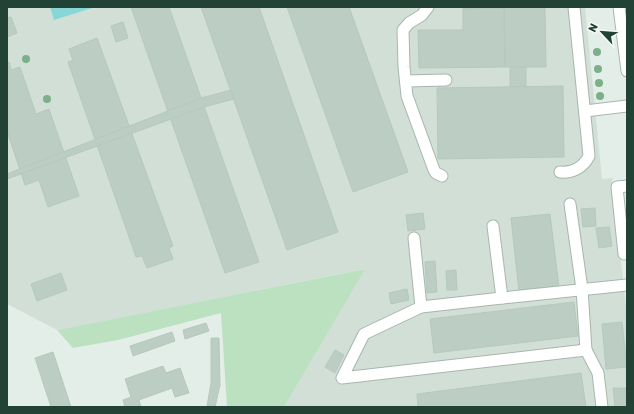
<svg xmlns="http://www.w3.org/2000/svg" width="634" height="414" font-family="Rubik,sans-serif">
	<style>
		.built { fill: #d2dfd7 }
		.green { fill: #bbe1c0 }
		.water { fill: #88d7d7 }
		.building { fill: #bccdc3; stroke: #b5c9be }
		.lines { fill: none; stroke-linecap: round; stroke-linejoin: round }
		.minor-casing { stroke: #a6b7ae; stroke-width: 13 }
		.minor { stroke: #fff; stroke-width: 11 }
		.tree { fill: #7daf89 }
	</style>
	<rect width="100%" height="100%" fill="#e4eee8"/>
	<polygon class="built" points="7,7 585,7 602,179 612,178 627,316 627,407 284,407 364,269 57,330 7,304"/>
	<polygon class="green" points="365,269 284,407 227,407 221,313 118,340 73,348 57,330"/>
	<polygon class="water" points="50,7 92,7 92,8 54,20"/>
	<g class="building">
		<polygon points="131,7 169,7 259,262 225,273"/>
		<polygon points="201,7 259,7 338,232 287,250"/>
		<polygon points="287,7 349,7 408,172 353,192"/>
		<polygon points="463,7 504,7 504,8 463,9"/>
		<polygon points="504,7 545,7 546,67 505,67"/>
		<polygon points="504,8 505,67 419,68 418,30 463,30 463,9"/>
		<polygon points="11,17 17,33 7,37 7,18"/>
		<polygon points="123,22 128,38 116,42 111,26"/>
		<polygon points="97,38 173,246 169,248 173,259 147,268 142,256 136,257 68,62 73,60 69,49"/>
		<polygon points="9,62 11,70 20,67 36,114 49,109 79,196 48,207 39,180 25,185 7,131 7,63"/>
		<polygon points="510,67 526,67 526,86 510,87"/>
		<polygon points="563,86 564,157 438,159 437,88"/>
		<polygon points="231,90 234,99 204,107 7,179 7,174 201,98"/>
		<polygon points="595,208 596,226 583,227 581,209"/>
		<polygon points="423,213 425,229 408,231 406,215"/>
		<polygon points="550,214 559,287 519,292 511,218"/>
		<polygon points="609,227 612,246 599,248 596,228"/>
		<polygon points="435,261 437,292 427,293 425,262"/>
		<polygon points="456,270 457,290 447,290 446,271"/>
		<polygon points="61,273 67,290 37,301 31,284"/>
		<polygon points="407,289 409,300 391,304 389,293"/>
		<polygon points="574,302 578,336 434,353 430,319"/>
		<polygon points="622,322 627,367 606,369 602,324"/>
		<polygon points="206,323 209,331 185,339 183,330"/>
		<polygon points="172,332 175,341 133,356 130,346"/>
		<polygon points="211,338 219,338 220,385 215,407 207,406 211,383"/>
		<polygon points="335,350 344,355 335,373 325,367"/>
		<polygon points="53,352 71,407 51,407 35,358"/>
		<polygon points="163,366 166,373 180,368 189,393 175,397 172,388 139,400 141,407 125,407 123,400 131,397 125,379"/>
		<polygon points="581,373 586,407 418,407 417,394"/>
		<polygon points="613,388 626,388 627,407 615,407"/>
	</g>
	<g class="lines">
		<g class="minor-casing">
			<g id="minor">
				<polyline points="428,7 422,15 409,23 403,30 404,67 407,96 434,170 436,173 442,176"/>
				<polyline points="619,7 627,71"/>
				<polyline points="406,81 446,80"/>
				<polyline points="585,111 627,106"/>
				<path d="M 560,172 C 572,173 583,168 589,156 L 574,7"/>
				<polyline points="570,204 582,289 586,350"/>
				<polyline points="493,226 502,298 627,285"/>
				<polyline points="414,238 421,307 502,298"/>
				<polyline points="624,254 617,187 627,186"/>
				<polyline points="421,307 364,334 342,378 586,350 598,373 602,407"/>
			</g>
		</g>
		<use href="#minor" class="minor"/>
	</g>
	<g class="tree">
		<circle cx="597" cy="52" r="4"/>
		<circle cx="26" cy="59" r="4"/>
		<circle cx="598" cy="69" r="4"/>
		<circle cx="599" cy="83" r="4"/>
		<circle cx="600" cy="96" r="4"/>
		<circle cx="47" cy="99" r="4"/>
	</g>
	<rect width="634" height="414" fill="none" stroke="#214234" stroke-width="16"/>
	<g transform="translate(602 32) rotate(296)" stroke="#f5faf7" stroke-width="3" paint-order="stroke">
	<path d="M0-3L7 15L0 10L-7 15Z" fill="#214234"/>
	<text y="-6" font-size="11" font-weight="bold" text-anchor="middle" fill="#214234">N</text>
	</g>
</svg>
